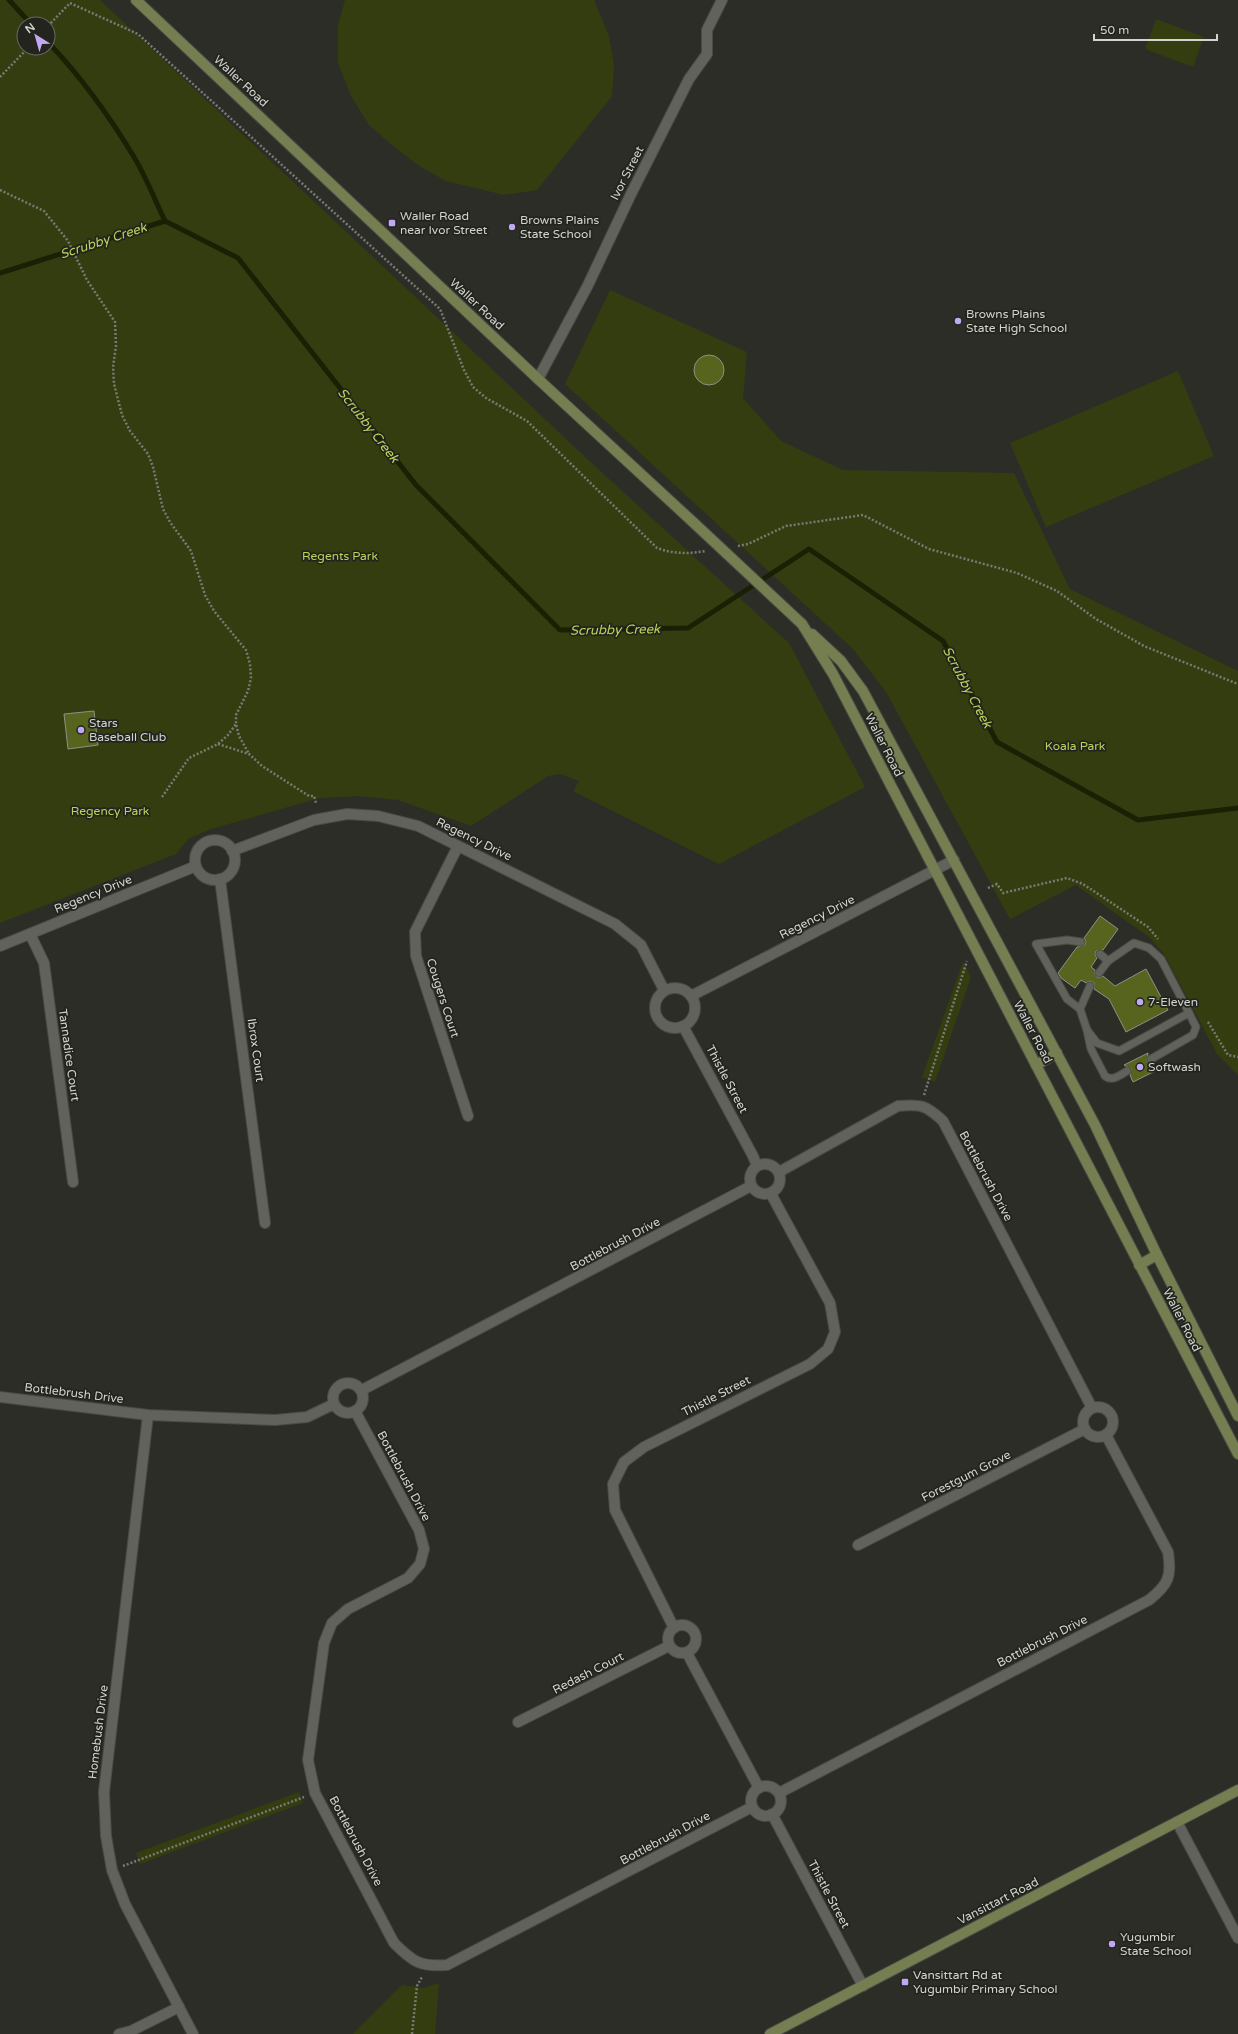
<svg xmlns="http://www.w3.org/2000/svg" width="1238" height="2034" font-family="'Varela Round',sans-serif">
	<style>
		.green { fill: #343d10; fill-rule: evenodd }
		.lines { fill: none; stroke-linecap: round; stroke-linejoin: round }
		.stream { stroke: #1a2004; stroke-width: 5 }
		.building { fill: #57641d; stroke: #8f9189 }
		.lane-casing { stroke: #494b45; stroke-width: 9 }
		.street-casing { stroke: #494b45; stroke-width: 12 }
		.secondary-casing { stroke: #494b45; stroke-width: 12 }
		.path { stroke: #797a75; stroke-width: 2.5; stroke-dasharray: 2 2; stroke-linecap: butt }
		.lane { stroke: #60625b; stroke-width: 7 }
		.street { stroke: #60625b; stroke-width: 10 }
		.secondary { stroke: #757e50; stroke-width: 10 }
		.secondary-bridge-casing { stroke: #494b45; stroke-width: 12; stroke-linecap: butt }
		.secondary-bridge { stroke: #757e50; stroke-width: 10 }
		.poi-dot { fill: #c1a8f3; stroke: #22241d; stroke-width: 1.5 }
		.labels { text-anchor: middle; stroke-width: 3.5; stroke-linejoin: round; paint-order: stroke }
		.street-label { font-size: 12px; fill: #d2d4cf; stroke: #22241d }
		.poi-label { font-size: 12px; fill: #d2d4cf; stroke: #22241d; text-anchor: start }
		.park-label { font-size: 12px; fill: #bad35a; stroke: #22241d }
		.water-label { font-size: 13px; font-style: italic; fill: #bbd45a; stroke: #22241d }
	</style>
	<rect width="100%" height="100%" fill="#2c2d27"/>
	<g class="green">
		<path d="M 0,0 L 100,0 L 598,469 L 789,643 L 865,787 L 719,864 L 573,791 L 579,781 L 560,774 L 548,776 L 471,826 L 398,800 L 358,796 L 320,798 L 211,829 L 188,839 L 176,854 L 0,923 ZM 24,24 L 48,24 L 48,48 L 24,48 ZM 94,711 L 98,745 L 68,749 L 64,714 Z"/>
		<polygon points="345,0 594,0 609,36 614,65 612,96 537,190 504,195 446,181 421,167 393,146 369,125 351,96 338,63 338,25"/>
		<polygon points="1156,19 1204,37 1193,67 1145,49"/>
		<polygon points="610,290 747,352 743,398 781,441 843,470 1014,473 1070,589 1238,671 1238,1075 1217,1054 1164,954 1149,937 1076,885 1010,919 886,692 853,649 565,384"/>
		<polygon points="1178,371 1214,456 1046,527 1010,443"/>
		<polygon points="963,962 971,977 935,1082 922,1077"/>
		<polygon points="299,1792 303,1803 140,1864 136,1853"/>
		<polygon points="439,1983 435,2034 353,2034 402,1985 423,1988"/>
	</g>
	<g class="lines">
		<g class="stream">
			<polyline points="9,0 31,24"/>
			<path d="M 48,42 C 80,76 110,117 134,157 C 146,177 155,200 165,221"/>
			<polyline points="0,273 165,221 238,258 416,485 560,630 688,628 809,549 943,641 997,742 1138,820 1238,808"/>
		</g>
	</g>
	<g class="building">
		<circle cx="709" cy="370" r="15"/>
		<polygon points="94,711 98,745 68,749 64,714"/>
		<polygon points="1100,916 1118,929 1103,950 1096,951 1095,955 1097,958 1091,967 1095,970 1095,975 1098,978 1103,976 1115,986 1146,969 1168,1010 1126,1032 1109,999 1094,989 1094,983 1090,981 1086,983 1081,980 1075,988 1061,978 1058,973 1077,947 1085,945 1086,941 1084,938"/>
		<polygon points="1148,1053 1147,1061 1149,1063 1153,1063 1157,1070 1133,1082 1130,1075 1131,1069 1124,1065"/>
	</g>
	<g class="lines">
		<g class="lane-casing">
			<g id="lane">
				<polyline points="1099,973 1108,961 1100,954"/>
				<path d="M 1090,986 L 1080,1009 L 1087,1030 L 1091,1049 L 1105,1076 C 1112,1082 1120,1075 1127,1071"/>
				<polyline points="1080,1009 1067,999 1036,944 1067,940 1081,942"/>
				<polyline points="1087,1030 1097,1043 1119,1051 1189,1013 1161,959 1149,948 1134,943 1108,961"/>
				<polyline points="1151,1059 1193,1035 1196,1027 1189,1013"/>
			</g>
		</g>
		<g class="street-casing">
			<g id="street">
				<polyline points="538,379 588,285 631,194 689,79 707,54 707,30 722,0"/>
				<circle cx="215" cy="860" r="20"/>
				<polyline points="458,846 415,932 416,956 468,1116"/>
				<polyline points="232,851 314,820 347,814 378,816 418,826 615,924 641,945 664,990"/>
				<polyline points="220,879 265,1223"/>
				<polyline points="30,934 44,963 73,1182"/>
				<polyline points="0,946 196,866"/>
				<circle cx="675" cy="1008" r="20"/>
				<polyline points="691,996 954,860"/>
				<polyline points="683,1026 753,1156 757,1166"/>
				<circle cx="765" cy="1179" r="15"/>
				<path d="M 779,1172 L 898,1106 C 921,1104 926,1105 943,1121 L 1092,1408"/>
				<circle cx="348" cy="1398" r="15"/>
				<polyline points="362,1390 751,1186"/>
				<polyline points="0,1397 148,1415 275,1420 307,1417 334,1404"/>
				<circle cx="1098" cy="1422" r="15"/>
				<path d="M 355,1411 L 419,1530 L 424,1549 L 420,1564 L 408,1578 L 348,1609 L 332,1623 L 324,1643 L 308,1760 L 315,1793 L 394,1943 C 413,1962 420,1967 447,1965 L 752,1807"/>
				<polyline points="148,1415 104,1792 106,1836 112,1870 125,1904 193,2034"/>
				<polyline points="858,1545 1085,1429"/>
				<circle cx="682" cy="1639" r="14"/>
				<polyline points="674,1628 615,1510 613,1484 624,1462 644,1447 810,1364 828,1349 835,1332 830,1303 771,1194"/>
				<polyline points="687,1653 759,1788"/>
				<polyline points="518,1722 669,1646"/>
				<circle cx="766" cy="1801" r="15"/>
				<path d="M 779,1793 L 1149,1600 C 1168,1585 1172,1577 1168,1552 L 1106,1435"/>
				<polyline points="772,1814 863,1986"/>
				<polyline points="1177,1822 1238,1938"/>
				<polyline points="119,2034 131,2031 179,2007"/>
			</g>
		</g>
		<g class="secondary-casing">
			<g id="secondary">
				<polyline points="136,0 538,379 694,523"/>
				<polyline points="802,624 833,674 1238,1454"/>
				<polyline points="812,634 841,661 863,691 1095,1125 1157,1255 1238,1416"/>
				<polyline points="1036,1065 1057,1053"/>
				<polyline points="1139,1265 1157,1255"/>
				<polyline points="770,2034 1238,1790"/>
			</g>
		</g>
		<g class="path">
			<path d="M 70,3 L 138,34 L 440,309 L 464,370 L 473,387 L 486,398 L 527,421 L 657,548 C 673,554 689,554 706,551"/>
			<polyline points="48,26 70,3"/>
			<polyline points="0,77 28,48"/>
			<polyline points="0,190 44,211 68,241 87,280 115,322 116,346 113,367 114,384 122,415 130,431 148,454 153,467 163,509 170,522 191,551 205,595 214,611 246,650 250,664 251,678 248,691 236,715 236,724 239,736 249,754"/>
			<polyline points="738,546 748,544 786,526 863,515 929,549 1017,573 1057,591 1096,619 1144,646 1238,684"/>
			<polyline points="218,744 249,754 262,766 309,796 314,796 316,803"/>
			<polyline points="162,797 189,758 218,744 228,735 236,724"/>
			<polyline points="988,888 997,884 1003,893 1067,878 1083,884 1148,927 1158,939"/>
			<polyline points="1208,1022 1228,1055 1238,1057"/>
			<polyline points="924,1095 967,961"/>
			<polyline points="123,1866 304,1797"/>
			<polyline points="412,2034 417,1986 422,1977"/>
		</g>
		<use href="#lane" class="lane"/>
		<use href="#street" class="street"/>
		<use href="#secondary" class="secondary"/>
		<g class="secondary-bridge-casing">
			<polyline id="secondary-bridge" points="694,523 802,624"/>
		</g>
		<use href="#secondary-bridge" class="secondary-bridge"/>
	</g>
	<g class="poi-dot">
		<rect x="388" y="219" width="8" height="8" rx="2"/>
		<circle cx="512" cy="227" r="4"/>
		<circle cx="958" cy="321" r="4"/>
		<circle cx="81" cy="730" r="4"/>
		<circle cx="1140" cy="1002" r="4"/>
		<circle cx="1140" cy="1067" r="4"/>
		<circle cx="1112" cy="1944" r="4"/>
		<rect x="901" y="1978" width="8" height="8" rx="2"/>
	</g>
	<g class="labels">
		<g class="street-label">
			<text transform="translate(241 81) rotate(43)" y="4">Waller Road</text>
			<text transform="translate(627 173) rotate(-63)" y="4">Ivor Street</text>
			<text transform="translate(477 304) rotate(43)" y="4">Waller Road</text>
			<text transform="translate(884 745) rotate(63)" y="4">Waller Road</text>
			<text transform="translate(474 839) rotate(26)" y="4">Regency Drive</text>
			<text transform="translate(93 894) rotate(-22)" y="4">Regency Drive</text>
			<text transform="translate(817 917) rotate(-27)" y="4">Regency Drive</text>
			<text transform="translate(443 998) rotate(72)" y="4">Cougers Court</text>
			<text transform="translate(1033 1032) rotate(62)" y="4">Waller Road</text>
			<text transform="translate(256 1050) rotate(82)" y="4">Ibrox Court</text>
			<text transform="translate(69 1055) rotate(82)" y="4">Tannadice Court</text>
			<text transform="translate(727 1079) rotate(62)" y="4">Thistle Street</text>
			<text transform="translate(986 1176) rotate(62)" y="4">Bottlebrush Drive</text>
			<text transform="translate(615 1244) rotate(-28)" y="4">Bottlebrush Drive</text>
			<text transform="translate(1182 1320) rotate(63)" y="4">Waller Road</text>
			<text transform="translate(74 1393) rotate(7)" y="4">Bottlebrush Drive</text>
			<text transform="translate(716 1396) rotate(-27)" y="4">Thistle Street</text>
			<text transform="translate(404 1476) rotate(62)" y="4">Bottlebrush Drive</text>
			<text transform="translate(966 1476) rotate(-27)" y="4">Forestgum Grove</text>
			<text transform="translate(1042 1641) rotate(-27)" y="4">Bottlebrush Drive</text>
			<text transform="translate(588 1673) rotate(-27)" y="4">Redash Court</text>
			<text transform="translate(98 1732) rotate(-83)" y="4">Homebush Drive</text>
			<text transform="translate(665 1838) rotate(-28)" y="4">Bottlebrush Drive</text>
			<text transform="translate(356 1841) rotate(62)" y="4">Bottlebrush Drive</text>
			<text transform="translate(829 1894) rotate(62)" y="4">Thistle Street</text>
			<text transform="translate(998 1901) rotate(-27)" y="4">Vansittart Road</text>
		</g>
		<g class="poi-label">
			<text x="400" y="220">Waller Road<tspan x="400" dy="14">near Ivor Street</tspan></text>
			<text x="520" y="224">Browns Plains<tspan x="520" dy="14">State School</tspan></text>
			<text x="966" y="318">Browns Plains<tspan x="966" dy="14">State High School</tspan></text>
			<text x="89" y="727">Stars<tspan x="89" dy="14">Baseball Club</tspan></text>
			<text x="1148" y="1006">7-Eleven</text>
			<text x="1148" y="1071">Softwash</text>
			<text x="1120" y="1941">Yugumbir<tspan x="1120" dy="14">State School</tspan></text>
			<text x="913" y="1979">Vansittart Rd at<tspan x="913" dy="14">Yugumbir Primary School</tspan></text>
		</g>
		<g class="park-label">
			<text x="340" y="560">Regents Park</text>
			<text x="1075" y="750">Koala Park</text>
			<text x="110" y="815">Regency Park</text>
		</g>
		<g class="water-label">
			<text transform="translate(103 240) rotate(-18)" y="5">Scrubby Creek</text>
			<text transform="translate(369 425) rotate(52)" y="5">Scrubby Creek</text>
			<text transform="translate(615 629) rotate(-1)" y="5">Scrubby Creek</text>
			<text transform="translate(968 687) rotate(62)" y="5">Scrubby Creek</text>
		</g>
	</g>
	<g transform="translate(36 36) rotate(323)"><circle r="19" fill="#22241d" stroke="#686a64"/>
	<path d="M0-3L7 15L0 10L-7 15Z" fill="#c1a8f3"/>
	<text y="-6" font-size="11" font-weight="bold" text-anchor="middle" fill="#d2d4cf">N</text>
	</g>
	<path d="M1094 34v6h123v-6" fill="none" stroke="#d2d4cf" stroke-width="2"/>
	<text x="1100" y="34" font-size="12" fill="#d2d4cf" stroke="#22241d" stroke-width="3" paint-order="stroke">50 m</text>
</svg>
